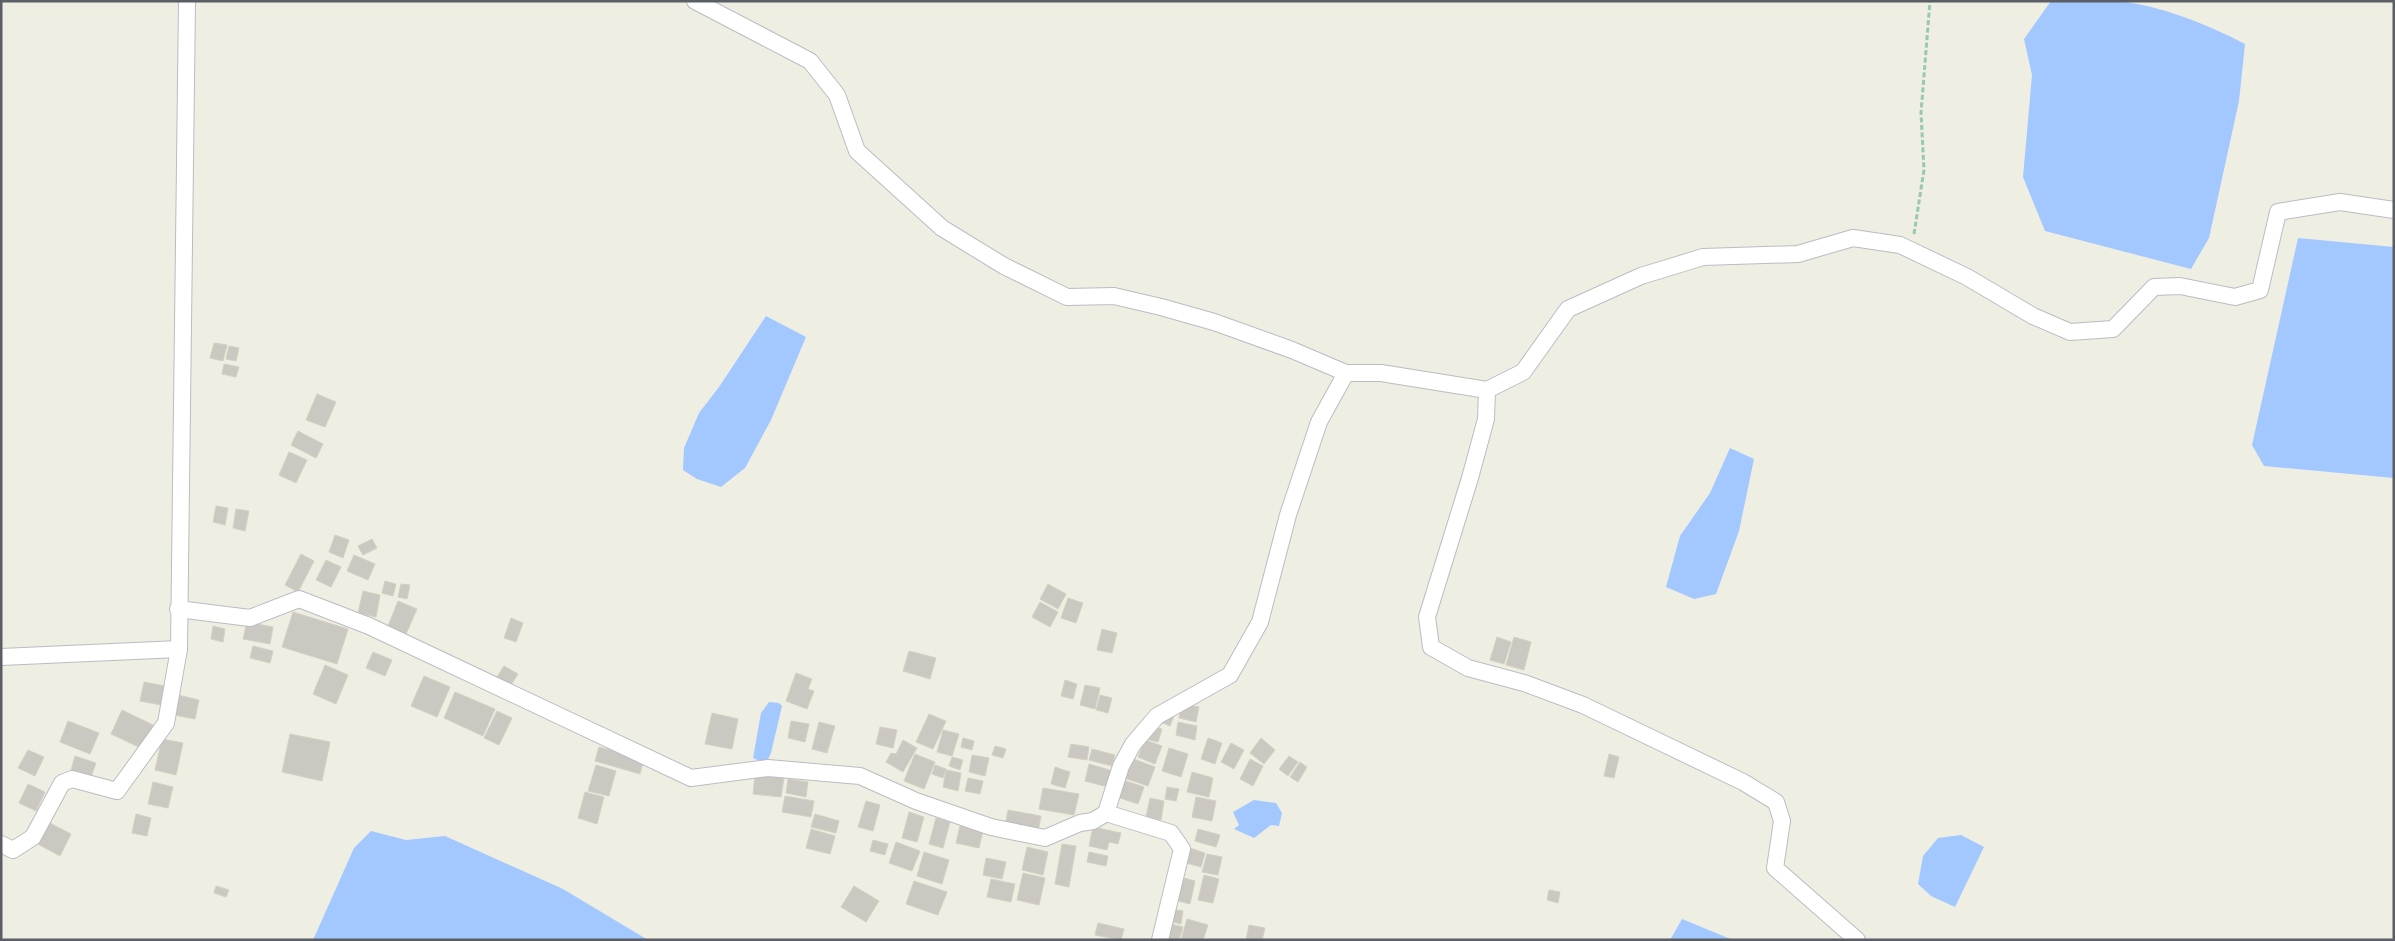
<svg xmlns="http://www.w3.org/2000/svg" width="2395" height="941" font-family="Roboto,sans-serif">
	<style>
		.water { fill: #a2c8ff }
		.building { fill: #cac8c0; stroke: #d4d1c1 }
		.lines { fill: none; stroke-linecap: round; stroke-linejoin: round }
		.minor-casing { stroke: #bbbcc2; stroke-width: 18 }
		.path { stroke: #96c9ad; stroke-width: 3; stroke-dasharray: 5 2.5; stroke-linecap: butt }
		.minor { stroke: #fff; stroke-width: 16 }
	</style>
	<rect width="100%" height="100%" fill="#efeee3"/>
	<g class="water">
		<path d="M 2051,1 C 2073,1 2095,0 2117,1 C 2159,5 2207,24 2245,44 L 2239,101 L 2209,238 L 2191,269 L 2045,231 L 2023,177 L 2032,75 L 2024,39 Z"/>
		<polygon points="2298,238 2394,247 2394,478 2264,466 2252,445"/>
		<polygon points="766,316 806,337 771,420 745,468 721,487 697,479 683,470 684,448 699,413 719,387"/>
		<polygon points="1730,448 1754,459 1739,531 1716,594 1694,599 1666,587 1680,536 1710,493"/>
		<polygon points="769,702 779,703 782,706 771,753 766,764 753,758 761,713"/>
		<polygon points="1254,800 1276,803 1282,813 1279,826 1271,825 1254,838 1234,829 1239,825 1233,812"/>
		<polygon points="371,831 406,840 445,836 563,889 648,940 313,940 354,848"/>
		<polygon points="1961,835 1984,847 1955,907 1931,896 1918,884 1923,856 1938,838"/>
		<polygon points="1682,919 1733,940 1670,940"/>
	</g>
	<g class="building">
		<polygon points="214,343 227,345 223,361 210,358"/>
		<polygon points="229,346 239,348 236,361 226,359"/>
		<polygon points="224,364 239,367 236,377 222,374"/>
		<polygon points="317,394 336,402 325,427 306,420"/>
		<polygon points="298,431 323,444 316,458 291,445"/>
		<polygon points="289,452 307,460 296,483 279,475"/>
		<polygon points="216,506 228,508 225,525 213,522"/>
		<polygon points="236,509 249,511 245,531 233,528"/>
		<polygon points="335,535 349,540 343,558 329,552"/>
		<polygon points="372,539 377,548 363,555 358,546"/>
		<polygon points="301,554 314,561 298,592 285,585"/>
		<polygon points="354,555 375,564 368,580 347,571"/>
		<polygon points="326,560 341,567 331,587 316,580"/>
		<polygon points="385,581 396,584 393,596 382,593"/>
		<polygon points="401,584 410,585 407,599 398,597"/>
		<polygon points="1048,584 1066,594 1058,609 1040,599"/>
		<polygon points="363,591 380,595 376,617 358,613"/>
		<polygon points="1068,598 1083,603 1076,623 1061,618"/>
		<polygon points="398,601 417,609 406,634 388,626"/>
		<polygon points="1040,602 1058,612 1050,627 1032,617"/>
		<polygon points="293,612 348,629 337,664 282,647"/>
		<polygon points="511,618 523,623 516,642 504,638"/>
		<polygon points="247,622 273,627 270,644 243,639"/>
		<polygon points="213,626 225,629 223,642 211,639"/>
		<polygon points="1102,629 1117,633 1112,653 1097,650"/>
		<polygon points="1497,637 1511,642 1504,664 1490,660"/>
		<polygon points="1514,637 1531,642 1524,670 1506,665"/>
		<polygon points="253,646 273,651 270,663 250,658"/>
		<polygon points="909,651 936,658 930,679 903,671"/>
		<polygon points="373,652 392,660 385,676 366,668"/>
		<polygon points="325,665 348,675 336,704 313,694"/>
		<polygon points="504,666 518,674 511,685 497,677"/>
		<polygon points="796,673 812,679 808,689 814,691 807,709 786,701"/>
		<polygon points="424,676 450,687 437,717 411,706"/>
		<polygon points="1065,680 1077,684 1073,699 1061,696"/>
		<polygon points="144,682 165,686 161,705 140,701"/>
		<polygon points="1085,685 1100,688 1095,709 1080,705"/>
		<polygon points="455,692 495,709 483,736 444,718"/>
		<polygon points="178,695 199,700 195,719 174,715"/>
		<polygon points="1100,695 1112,698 1108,713 1096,710"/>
		<polygon points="1182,704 1199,707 1196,722 1179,718"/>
		<polygon points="1157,706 1175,713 1170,726 1152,718"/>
		<polygon points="122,710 155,726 143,749 111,734"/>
		<polygon points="497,711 512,718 499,745 484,738"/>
		<polygon points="712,713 738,719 732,749 705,744"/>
		<polygon points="929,714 946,721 933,749 916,742"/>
		<polygon points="68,721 99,733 90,754 60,742"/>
		<polygon points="791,721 809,724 805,742 788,738"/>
		<polygon points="819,722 835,726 827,753 812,749"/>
		<polygon points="1178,722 1197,726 1195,740 1176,735"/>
		<polygon points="1143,724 1162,729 1158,742 1139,737"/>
		<polygon points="880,727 897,730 893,748 876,744"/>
		<polygon points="943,730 959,734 952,756 937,752"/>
		<polygon points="290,734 330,742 322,781 282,772"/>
		<polygon points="963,738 974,741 972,750 961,747"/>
		<polygon points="1208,738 1222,743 1215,764 1201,759"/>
		<polygon points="1261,738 1275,750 1264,764 1250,753"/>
		<polygon points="162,739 183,743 176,775 155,770"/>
		<polygon points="903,740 917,748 903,772 886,762 891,753 896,754"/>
		<polygon points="1145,740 1162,746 1155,764 1138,757"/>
		<polygon points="1231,743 1244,750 1234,769 1221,762"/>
		<polygon points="1071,744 1089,747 1087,760 1068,757"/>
		<polygon points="995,746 1006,749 1003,758 992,755"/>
		<polygon points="599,747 644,759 640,774 595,761"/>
		<polygon points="1169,748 1188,754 1181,777 1162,771"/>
		<polygon points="1092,749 1115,755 1112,766 1089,760"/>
		<polygon points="28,750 44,757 35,776 18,768"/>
		<polygon points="915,754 935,762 924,789 904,781"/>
		<polygon points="1609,754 1619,757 1614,778 1604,776"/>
		<polygon points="972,755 989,758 985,776 969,772"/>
		<polygon points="75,756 96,763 90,780 70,774"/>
		<polygon points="1289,756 1298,762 1288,776 1279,769"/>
		<polygon points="952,757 963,760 960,770 949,766"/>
		<polygon points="1131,758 1155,767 1148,786 1124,778"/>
		<polygon points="1250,759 1263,766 1253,786 1240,779"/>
		<polygon points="1300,762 1307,767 1298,782 1290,777"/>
		<polygon points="1089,764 1113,771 1108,787 1085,781"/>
		<polygon points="596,765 616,771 609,796 588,791"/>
		<polygon points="935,765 946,769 943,778 932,774"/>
		<polygon points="1055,767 1070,772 1065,788 1051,784"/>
		<polygon points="946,770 961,773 958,791 943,787"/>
		<polygon points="1192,772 1213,778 1209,797 1187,792"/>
		<polygon points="755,775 784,778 781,797 753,794"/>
		<polygon points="968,778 983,781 980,794 965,791"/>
		<polygon points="788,779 808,782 806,797 786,793"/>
		<polygon points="1123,780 1144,787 1138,804 1117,797"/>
		<polygon points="153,782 173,787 168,808 148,804"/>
		<polygon points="28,784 45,792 36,811 19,803"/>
		<polygon points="1167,787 1179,789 1176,801 1165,799"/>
		<polygon points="1043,788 1079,794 1074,815 1039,809"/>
		<polygon points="585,792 604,797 597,824 578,818"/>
		<polygon points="785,796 814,801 811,817 782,812"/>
		<polygon points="1196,797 1216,801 1212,821 1192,817"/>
		<polygon points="1150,798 1164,801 1161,820 1146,817"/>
		<polygon points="866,801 880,805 873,831 858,827"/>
		<polygon points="1008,810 1041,816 1038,832 1005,826"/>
		<polygon points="909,812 924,817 917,842 902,838"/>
		<polygon points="136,814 151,818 147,836 132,833"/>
		<polygon points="815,814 839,821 836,833 811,827"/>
		<polygon points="936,818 950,822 943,848 929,844"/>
		<polygon points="48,822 71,834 60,856 36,843"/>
		<polygon points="960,826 983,831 979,848 956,843"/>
		<polygon points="1093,827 1121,833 1118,844 1109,842 1107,850 1089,846"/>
		<polygon points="811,829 835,836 830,854 806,848"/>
		<polygon points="1198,829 1220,835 1216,847 1195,841"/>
		<polygon points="873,840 888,844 885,855 870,851"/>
		<polygon points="896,842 920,851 912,871 889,863"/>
		<polygon points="1062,844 1076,846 1069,887 1055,884"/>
		<polygon points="1027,847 1048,852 1043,875 1022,870"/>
		<polygon points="1190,848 1205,853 1201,867 1186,863"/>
		<polygon points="924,852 949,860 942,884 917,876"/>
		<polygon points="1089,852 1108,856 1106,866 1087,862"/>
		<polygon points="1207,854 1222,857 1218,875 1202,872"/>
		<polygon points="986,858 1006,862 1002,879 983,875"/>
		<polygon points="1023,873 1045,878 1039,905 1017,900"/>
		<polygon points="1204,875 1219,879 1213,903 1198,900"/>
		<polygon points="1180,877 1195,881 1190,904 1174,900"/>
		<polygon points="991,879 1015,884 1011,902 987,897"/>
		<polygon points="914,881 947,892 938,915 906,904"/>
		<polygon points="216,886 229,890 226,897 214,893"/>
		<polygon points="854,886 879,901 866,922 841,907"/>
		<polygon points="1549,890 1560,892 1558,903 1547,900"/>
		<polygon points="1172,909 1183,911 1181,924 1169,921"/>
		<polygon points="1187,919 1208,925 1203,940 1181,940"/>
		<polygon points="1098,923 1124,929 1121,940 1095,935"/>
		<polygon points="1167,923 1183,927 1179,940 1163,940"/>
		<polygon points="1249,925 1265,928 1262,940 1246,940"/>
	</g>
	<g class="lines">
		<g class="minor-casing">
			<g id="minor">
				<polyline points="695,1 810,61 837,95 857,151 942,228 1004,266 1067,297 1114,296 1161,307 1214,322 1292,350 1346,373 1381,373 1487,390 1523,372 1568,309 1641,276 1703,257 1798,254 1853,238 1900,245 1967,277 2033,316 2070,332 2113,329 2154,287 2180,286 2235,297 2260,290 2278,212 2340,202 2394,210"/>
				<polyline points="1487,390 1486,419 1470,478 1427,617 1431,647 1468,668 1524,683 1583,705 1743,782 1776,802 1782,821 1775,868 1857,940"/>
				<polyline points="178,609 250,618 299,599 369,626 691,778 768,768 860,776 916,801 991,827 1045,838 1080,823 1093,821 1106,813 1171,833 1182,849 1160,940"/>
				<polyline points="1,657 179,649"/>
				<polyline points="1106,813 1121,766 1133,744 1157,716 1230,675 1260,622 1288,515 1319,422 1346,373"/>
				<polyline points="1,844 13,850 33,837 62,783 72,779 117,791 166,723 179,649 187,1"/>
			</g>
		</g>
		<polyline class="path" points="1914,234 1924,170 1921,113 1930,1"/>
		<use href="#minor" class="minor"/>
	</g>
	<rect width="2395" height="941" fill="none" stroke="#5b5e64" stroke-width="5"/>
</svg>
